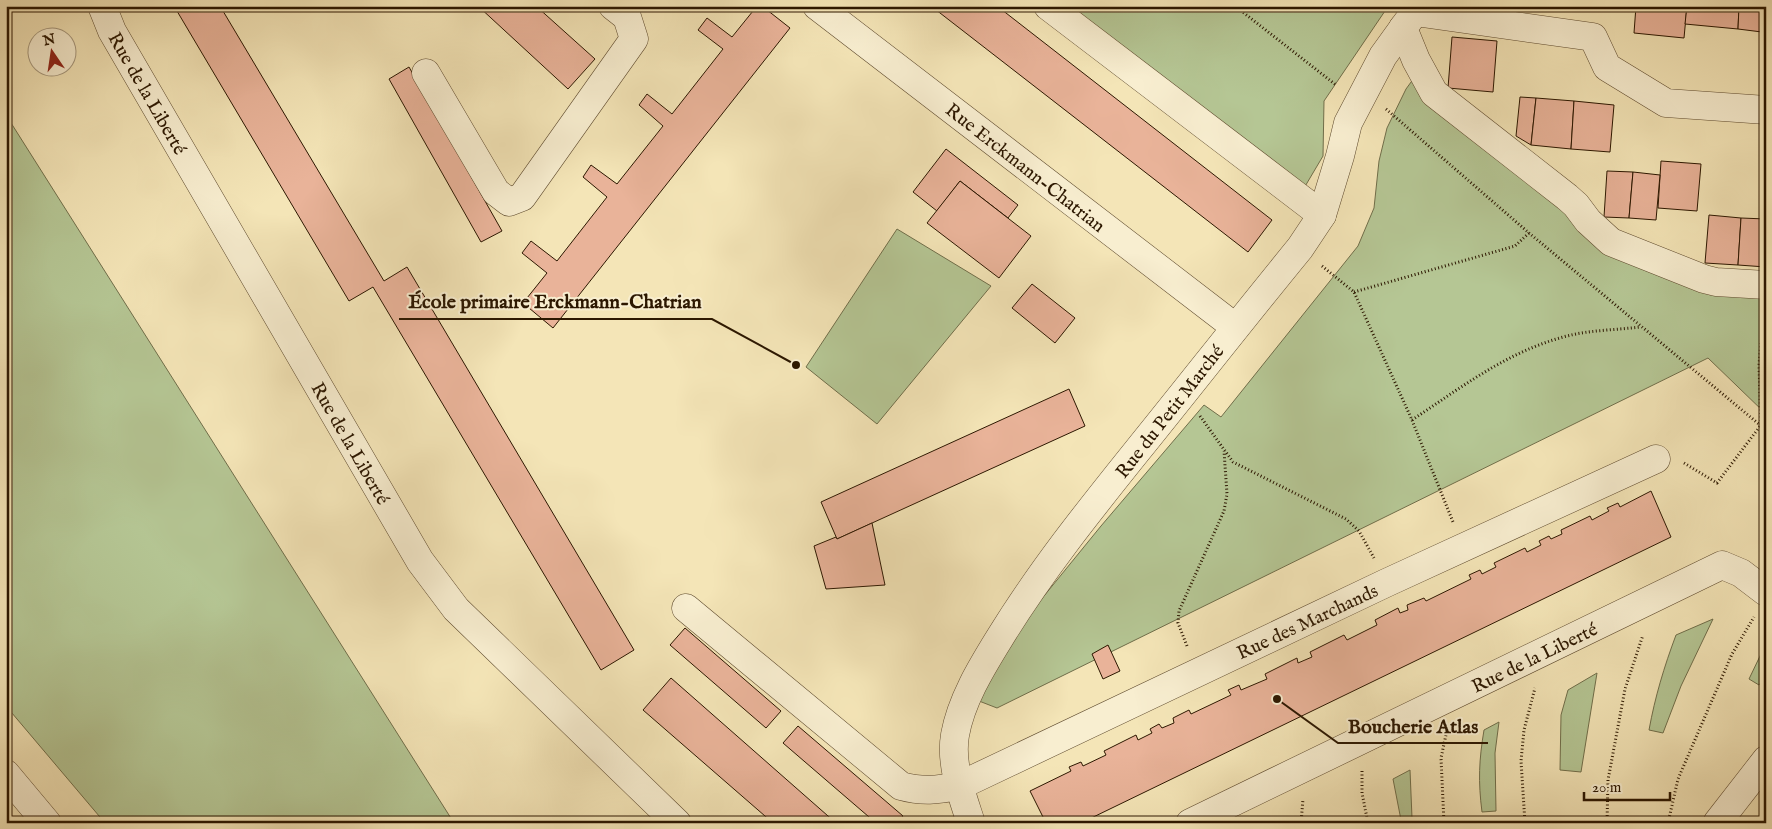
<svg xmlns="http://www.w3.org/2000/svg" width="1772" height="829" font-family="'IM FELL English',serif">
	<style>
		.green { fill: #b5c694; stroke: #706e4a }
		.building { fill: #e9b399; stroke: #2c1700 }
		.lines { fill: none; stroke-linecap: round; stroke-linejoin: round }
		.minor-casing { stroke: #5e4a2e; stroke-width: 29 }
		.path { stroke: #2c1700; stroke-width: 3; stroke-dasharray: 1 2.5; stroke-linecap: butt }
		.minor { stroke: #f8eed0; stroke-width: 28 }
		.labels { text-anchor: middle; stroke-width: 4; stroke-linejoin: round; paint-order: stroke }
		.street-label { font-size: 19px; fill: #2c1700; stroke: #f8eed0 }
		.leader { fill: none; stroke: #2c1700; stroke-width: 2 }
		.callout-dot { fill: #2c1700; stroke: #f8eed0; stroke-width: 2 }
		.callout-label { font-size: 20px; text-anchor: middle; font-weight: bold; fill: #2c1700; stroke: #f8eed0; stroke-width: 4; stroke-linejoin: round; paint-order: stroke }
	</style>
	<rect width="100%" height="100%" fill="#f4e5b7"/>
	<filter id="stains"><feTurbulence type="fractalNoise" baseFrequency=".004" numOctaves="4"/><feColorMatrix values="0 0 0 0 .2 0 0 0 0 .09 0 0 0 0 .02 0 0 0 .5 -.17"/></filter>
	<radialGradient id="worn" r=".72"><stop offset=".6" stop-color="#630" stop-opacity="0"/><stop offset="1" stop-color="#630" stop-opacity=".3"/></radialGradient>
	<g class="green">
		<polygon points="1044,6 1385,6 1387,8 1324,101 1323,156 1294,205"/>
		<polygon points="1414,78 1573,211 1766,296 1766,414 1708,358 997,708 979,701 1013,634 1101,526 1204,405 1221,417 1358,246 1374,208 1379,161 1387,128 1406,89"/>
		<polygon points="6,115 454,823 105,823 6,706"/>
		<polygon points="897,229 991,286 877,424 806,367"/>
		<path d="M 1713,619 L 1681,686 L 1663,733 L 1649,730 C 1655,697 1664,667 1676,635 Z"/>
		<polygon points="1766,648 1766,676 1759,685 1749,679 1761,654"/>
		<polygon points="1597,673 1581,772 1560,770 1561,715 1568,690"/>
		<path d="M 1499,722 L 1495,753 L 1496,811 L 1482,812 C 1478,781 1479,760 1484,730 Z"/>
		<polygon points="1410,770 1412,818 1401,820 1393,779"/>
	</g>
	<g class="building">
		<polygon points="174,6 220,6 384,281 407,267 634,650 601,670 373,287 349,301"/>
		<polygon points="478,6 536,6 595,59 568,89"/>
		<polygon points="757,6 762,6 790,28 553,328 523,303 547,273 522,253 531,241 557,261 607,197 583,177 591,165 617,184 663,126 639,105 647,94 672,114 723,49 698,30 707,18 732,37"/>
		<polygon points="931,6 997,6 1272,220 1248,252"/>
		<polygon points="1564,6 1605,6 1604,10"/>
		<polygon points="1636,6 1687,6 1684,38 1634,33"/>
		<polygon points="1687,6 1739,6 1738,29 1685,24"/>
		<polygon points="1739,6 1763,6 1762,32 1738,29"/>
		<polygon points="1452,37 1497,41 1493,92 1448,88"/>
		<polygon points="409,67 502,231 481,242 389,79"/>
		<polygon points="1520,97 1536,98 1531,145 1516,136"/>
		<polygon points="1536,98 1574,101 1571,149 1531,145"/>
		<polygon points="1574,101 1614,105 1610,152 1571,149"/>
		<polygon points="946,149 1018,205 1008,218 960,181 937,211 913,192"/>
		<polygon points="1661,161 1701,164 1697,211 1658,208"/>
		<polygon points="1607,171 1633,172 1629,218 1604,217"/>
		<polygon points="1633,172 1660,175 1656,220 1629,218"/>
		<polygon points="960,181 1031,236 999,278 927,223"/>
		<polygon points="1709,215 1741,218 1738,265 1705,263"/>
		<polygon points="1741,218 1766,219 1766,267 1738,265"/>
		<polygon points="1032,284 1075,318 1055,343 1012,308"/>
		<polygon points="1069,389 1085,426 837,539 821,502"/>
		<polygon points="1651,491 1671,537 1081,823 1046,823 1030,791 1071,771 1069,767 1081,762 1083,766 1106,755 1104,751 1136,735 1138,740 1152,733 1150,729 1159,724 1162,728 1174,723 1173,718 1189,710 1191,714 1231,695 1228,690 1239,685 1241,690 1267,679 1265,674 1297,658 1298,663 1312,657 1310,652 1344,635 1347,640 1377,625 1375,620 1398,608 1400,613 1408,610 1407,605 1424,598 1426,601 1471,579 1469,575 1480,570 1482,574 1496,567 1494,563 1525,548 1527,552 1541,545 1539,541 1549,536 1551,539 1562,534 1561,530 1590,516 1592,520 1609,511 1607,508 1618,503 1620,507"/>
		<polygon points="872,523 885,585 826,589 814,546 836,537 837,539"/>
		<polygon points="685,628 781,711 766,728 670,645"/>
		<polygon points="1108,645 1120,671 1103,679 1092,654"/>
		<polygon points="671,678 836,823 773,823 643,710"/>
		<polygon points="798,726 903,816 897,823 876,823 783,743"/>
	</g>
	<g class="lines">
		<g class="minor-casing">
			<g id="minor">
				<polyline points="102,6 112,31 420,561 456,609 677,823"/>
				<polyline points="817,6 1235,327"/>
				<polyline points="1048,6 1322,215"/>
				<polyline points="1415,12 1593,37 1607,67 1666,103 1766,110"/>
				<polyline points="1403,28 1416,60 1434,93 1567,197 1576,205 1588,221 1611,242 1704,279 1716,282 1766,285"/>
				<polyline points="426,73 496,192 509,202 522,197 634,39 627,17 613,6"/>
				<path d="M 686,608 L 901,786 C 923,792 937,790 959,786 L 1386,583 L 1656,459"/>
				<polyline points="6,774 47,823"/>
				<path d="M 971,823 C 962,795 950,764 955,735 C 961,701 981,668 999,639 C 1040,572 1088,512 1137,451 C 1192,383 1245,315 1300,248 L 1322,215 L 1340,156 L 1348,123 L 1383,56 L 1419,6"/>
				<polyline points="1190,823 1722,565 1741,573 1766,592"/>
				<polyline points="1717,823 1766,760"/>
			</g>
		</g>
		<g class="path">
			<polyline points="1235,6 1336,85"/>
			<polyline points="1386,109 1529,233 1766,430"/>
			<polyline points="1322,266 1354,292 1412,420 1453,522"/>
			<polyline points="1354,292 1515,246 1529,233"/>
			<polyline points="1200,416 1233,462 1346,519 1359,531 1374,558"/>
			<path d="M 1412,420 C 1462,387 1508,351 1567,336 C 1590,330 1616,330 1640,327"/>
			<polyline points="1684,463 1717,483 1761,425 1759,365 1761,342 1766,317"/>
			<polyline points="1187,646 1178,623 1179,611 1224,511 1227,494 1224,451"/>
			<polyline points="1362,771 1362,793 1368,823"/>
			<polyline points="1301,823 1303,799"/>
			<polyline points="1444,823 1441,758 1447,730"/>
			<polyline points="1525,823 1521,761 1524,730 1535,688"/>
			<polyline points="1607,823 1608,780 1625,689 1643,635"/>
			<polyline points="1668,823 1678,779 1732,654 1754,617"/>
		</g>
		<use href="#minor" class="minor"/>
	</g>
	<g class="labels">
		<g class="street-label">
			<text transform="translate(148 93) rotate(60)" y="7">Rue de la Liberté</text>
			<text transform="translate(1026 167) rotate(38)" y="7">Rue Erckmann-Chatrian</text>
			<text transform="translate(1169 411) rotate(-52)" y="7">Rue du Petit Marché</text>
			<text transform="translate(351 443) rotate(60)" y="7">Rue de la Liberté</text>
			<text transform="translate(1307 621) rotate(-25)" y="7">Rue des Marchands</text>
			<text transform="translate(1534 657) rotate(-26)" y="7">Rue de la Liberté</text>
		</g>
	</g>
	<path class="leader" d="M796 365L712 319H399M1277 699L1338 743H1488"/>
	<g class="callout-dot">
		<circle cx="796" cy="365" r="5"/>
		<circle cx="1277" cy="699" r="5"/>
	</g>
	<g class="callout-label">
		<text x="555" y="308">École primaire Erckmann-Chatrian</text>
		<text x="1413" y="733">Boucherie Atlas</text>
	</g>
	<rect width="1772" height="829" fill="none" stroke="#f4e5b7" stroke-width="25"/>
	<rect x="8" y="8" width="1757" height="814" fill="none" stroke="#2c1700" stroke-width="2.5"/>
	<rect x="12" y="12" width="1747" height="804" fill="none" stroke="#2c1700"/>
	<g transform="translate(52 52) rotate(347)"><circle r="24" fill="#f8eed0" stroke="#a6987d"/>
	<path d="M0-4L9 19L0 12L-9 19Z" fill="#8f2418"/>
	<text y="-8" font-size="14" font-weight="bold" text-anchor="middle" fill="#2c1700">N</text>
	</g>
	<path d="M1584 792v8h86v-8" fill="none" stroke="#2c1700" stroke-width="2.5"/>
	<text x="1592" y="792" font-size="15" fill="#2c1700" stroke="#f8eed0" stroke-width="4" paint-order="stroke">20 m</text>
	<rect width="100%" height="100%" filter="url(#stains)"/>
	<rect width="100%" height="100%" fill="url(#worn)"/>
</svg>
